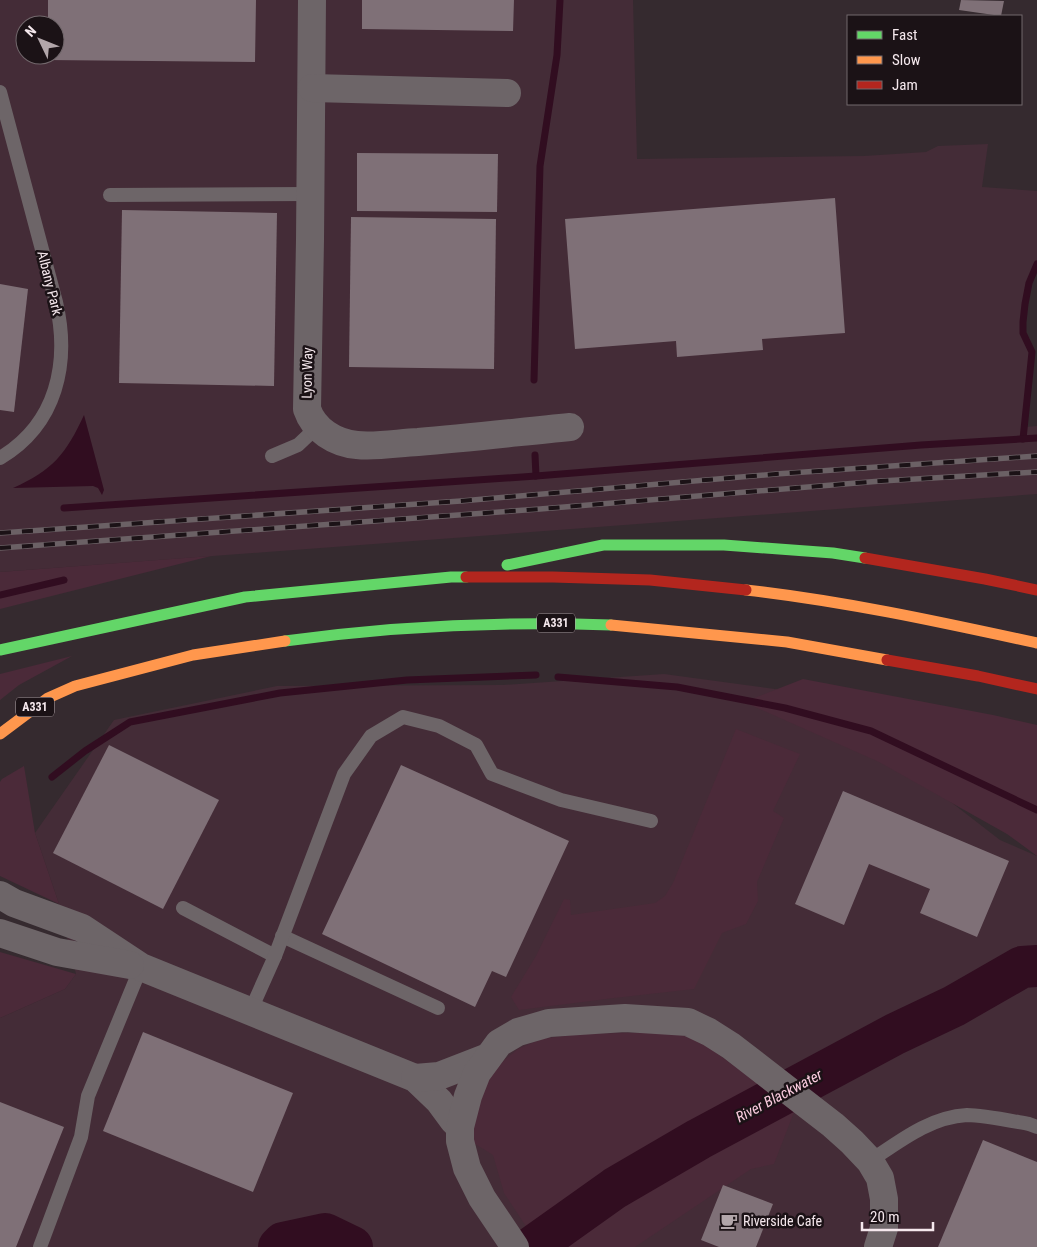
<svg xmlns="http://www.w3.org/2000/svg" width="1037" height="1247" font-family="'Roboto Condensed',sans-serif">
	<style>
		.built { fill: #442c37; fill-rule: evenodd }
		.green { fill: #4b2a39 }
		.water { fill: #310d20 }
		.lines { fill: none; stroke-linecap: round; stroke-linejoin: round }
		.stream { stroke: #310d20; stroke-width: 7 }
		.river { stroke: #310d20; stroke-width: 42 }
		.building { fill: #7f7077 }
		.lane { stroke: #6d6568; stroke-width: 14 }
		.street { stroke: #6d6568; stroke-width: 28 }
		.fast { stroke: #63d668; stroke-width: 11 }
		.slow { stroke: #ff974d; stroke-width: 11 }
		.jam { stroke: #b3261e; stroke-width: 11 }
		.rail-casing { stroke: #6b6165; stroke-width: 5.5 }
		.rail { stroke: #1b1216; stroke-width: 4; stroke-dasharray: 11; stroke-linecap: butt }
		.labels { text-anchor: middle; stroke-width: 5; stroke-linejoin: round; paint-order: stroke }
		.shield { fill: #1b1216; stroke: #b4a8ac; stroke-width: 1 }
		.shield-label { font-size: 12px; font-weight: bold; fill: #f5e8ed }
		.street-label { font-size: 14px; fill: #f5e8ed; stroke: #1b1216 }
		.poi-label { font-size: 14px; fill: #f5e8ed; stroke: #1b1216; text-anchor: start }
		.water-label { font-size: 15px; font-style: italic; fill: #fccde0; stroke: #1b1216 }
	</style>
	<rect width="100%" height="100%" fill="#352a2f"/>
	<g class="built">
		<path d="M 0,0 L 633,0 L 637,159 L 864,156 L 926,152 L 938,146 L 988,144 L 982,187 L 1037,191 L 1037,263 L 1033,270 L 1022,320 L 1024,333 L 1030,339 L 1031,346 L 1024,413 L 1025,427 L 1037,426 L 1037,494 L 0,572 ZM 25,25 L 55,25 L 55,55 L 25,55 Z"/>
		<polygon points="664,674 811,694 1000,840 1037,856 1037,1247 0,1247 0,1018 65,989 76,974 59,904 35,833 114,720 277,686 503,685"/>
	</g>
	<g class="green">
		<polygon points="211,556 0,609 0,572"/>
		<polygon points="72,656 19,685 0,700 0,674"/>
		<polygon points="803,679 993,715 1037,725 1037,856 1007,834 879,762 744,702"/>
		<polygon points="736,729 800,754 773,811 784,818 757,882 758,901 746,924 722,933 694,989 614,998 519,1010 511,997 536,956 564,899 570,900 571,915 655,903 665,896 673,883"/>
		<polygon points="24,766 35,833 59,904 0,876 0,782 2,779"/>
		<polygon points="0,952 76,974 65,989 0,1018"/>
		<polygon points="673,1032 697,1039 773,1094 665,1153 595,1195 535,1240 504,1193 493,1155 472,1142 473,1107 489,1073 518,1049 541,1039 580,1034"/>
		<polygon points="780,1100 794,1112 774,1164 751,1169 635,1247 541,1247 618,1191 716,1134"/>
	</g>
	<path class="water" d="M 84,415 L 104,490 L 102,495 L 98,488 L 93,486 L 13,488 C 53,470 66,454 84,415 Z"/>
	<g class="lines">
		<g class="stream">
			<polyline points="534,380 540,166 557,55 560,0"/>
			<polyline points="1023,439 1032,352 1023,333 1023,322 1025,304 1029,283 1037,264"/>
			<polyline points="535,455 536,476"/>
			<polyline points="64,508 536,476 921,445 1037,438"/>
			<polyline points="0,595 64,580"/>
			<polyline points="558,677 677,687 785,708 871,731 1037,810"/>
			<polyline points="52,777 85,751 130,722 280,693 407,680 536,675"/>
		</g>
		<g class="river">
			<polyline points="279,1247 283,1243 325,1234 352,1247"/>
			<polyline points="532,1247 615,1188 699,1139 895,1034 954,1006 1022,967 1037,966"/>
		</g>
	</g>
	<g class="building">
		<polygon points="48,0 256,0 255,62 47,60 47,55 55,55 55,25 48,25"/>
		<polygon points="362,0 514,0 513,31 362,29"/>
		<polygon points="961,0 1004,1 1001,16 959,10"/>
		<polygon points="357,153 498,154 497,212 357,211"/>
		<polygon points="835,198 845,333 762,339 763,350 677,357 676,341 575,349 565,219"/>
		<polygon points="122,210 277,213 274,386 119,383"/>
		<polygon points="351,217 496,219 494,369 349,367"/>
		<polygon points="0,284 28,289 14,412 0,410"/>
		<polygon points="109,745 219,800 163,909 53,853"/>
		<polygon points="401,765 569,841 506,977 492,971 475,1007 322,934"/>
		<polygon points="843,791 1009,861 977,937 920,913 930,889 869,864 844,925 795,904"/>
		<polygon points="143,1032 293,1093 253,1192 103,1131"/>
		<polygon points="0,1102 64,1127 16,1247 0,1247"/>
		<polygon points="983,1140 1037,1162 1037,1247 938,1247"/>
		<polygon points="723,1185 773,1204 756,1247 719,1247 701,1240"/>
	</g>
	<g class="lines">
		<g class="lane">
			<path d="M 0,92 L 56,302 C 70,363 57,424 0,458"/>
			<polyline points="110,195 310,194"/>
			<polyline points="272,456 298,445 317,427"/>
			<polyline points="183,908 275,956"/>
			<polyline points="282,936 438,1008"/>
			<polyline points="250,1012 275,956 344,774 371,736 403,717 439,726 476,745 492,774 561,800 651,821"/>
			<path d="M 870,1161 C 900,1141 930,1117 967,1115 C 983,1115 1012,1121 1029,1124 L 1037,1127"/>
			<polyline points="40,1247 81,1137 88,1096 141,967"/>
		</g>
		<g class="street">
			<path d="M 312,0 L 310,240 L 307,409 C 314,430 335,443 357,445 C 376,447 398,443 418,442 C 468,438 519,432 570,427"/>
			<polyline points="312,88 507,93"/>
			<polyline points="0,895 14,903 82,928 141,967 415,1078 439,1101 453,1120 460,1127"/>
			<polyline points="0,933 57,952 130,965"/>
			<polyline points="415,1078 439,1076 488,1057"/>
			<polyline points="515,1247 482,1198 467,1168 460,1141 460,1127 468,1096 477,1073 499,1043 518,1032 549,1023 625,1018 688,1022 709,1032 731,1046 833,1125 852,1142 870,1161 880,1178 884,1199 884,1228 878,1247"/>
		</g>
		<g class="fast">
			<polyline points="507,565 603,545 724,545 833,553 865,558"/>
			<path d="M 285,641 C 393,626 502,621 611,625"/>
			<polyline points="0,650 245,597 451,577 466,577"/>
		</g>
		<g class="slow">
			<path d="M 746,590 C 844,601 940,622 1037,643"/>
			<polyline points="611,625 787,642 887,660"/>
			<polyline points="0,734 48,698 75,686 193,655 285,641"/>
		</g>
		<g class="jam">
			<polyline points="865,558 985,579 1037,590"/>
			<polyline points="466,577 553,577 650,580 746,590"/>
			<polyline points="887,660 978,676 1037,689"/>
		</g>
		<g class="rail-casing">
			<g id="rail">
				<polyline points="0,533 461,501 776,474 1037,456"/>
				<polyline points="0,548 540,509 881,481 1037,472"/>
			</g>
		</g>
		<use href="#rail" class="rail"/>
	</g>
	<defs>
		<g id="cafe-bare" transform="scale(1.35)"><path d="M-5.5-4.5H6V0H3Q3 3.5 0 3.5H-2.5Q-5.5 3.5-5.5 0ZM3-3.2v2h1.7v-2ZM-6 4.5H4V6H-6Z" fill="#b2a6aa" stroke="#1b1216" stroke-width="2.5" paint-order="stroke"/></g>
	</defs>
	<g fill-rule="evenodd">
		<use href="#cafe-bare" x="729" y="1221"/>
	</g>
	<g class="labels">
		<g class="shield">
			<rect x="537" y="613.5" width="38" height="19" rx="4"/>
			<rect x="16" y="697.5" width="38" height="19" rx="4"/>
		</g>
		<g class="shield-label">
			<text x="556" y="627">A331</text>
			<text x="35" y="711">A331</text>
		</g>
		<g class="street-label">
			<text transform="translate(50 283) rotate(76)" y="5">Albany Park</text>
			<text transform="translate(307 373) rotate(-89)" y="5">Lyon Way</text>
		</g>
		<g class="poi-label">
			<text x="743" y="1226">Riverside Cafe</text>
		</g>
		<g class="water-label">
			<text transform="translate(779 1096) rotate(-28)" y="5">River Blackwater</text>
		</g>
	</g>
	<rect x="847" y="15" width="175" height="90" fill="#1b1216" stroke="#72686c"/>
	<rect x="857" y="31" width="25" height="8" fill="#63d668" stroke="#72686c"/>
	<text x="892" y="40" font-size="15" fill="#f5e8ed">Fast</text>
	<rect x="857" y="56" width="25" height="8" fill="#ff974d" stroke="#72686c"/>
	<text x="892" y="65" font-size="15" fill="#f5e8ed">Slow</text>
	<rect x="857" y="81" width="25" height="8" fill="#b3261e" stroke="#72686c"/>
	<text x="892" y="90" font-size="15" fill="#f5e8ed">Jam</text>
	<g transform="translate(40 40) rotate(313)"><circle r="24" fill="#1b1216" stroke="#72686c"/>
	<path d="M0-4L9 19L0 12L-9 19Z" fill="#b2a6aa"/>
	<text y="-8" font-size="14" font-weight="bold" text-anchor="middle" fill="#f5e8ed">N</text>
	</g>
	<path d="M862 1222v8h71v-8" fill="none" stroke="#f5e8ed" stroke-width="2.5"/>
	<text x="870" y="1222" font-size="15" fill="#f5e8ed" stroke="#1b1216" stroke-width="4" paint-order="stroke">20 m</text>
</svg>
